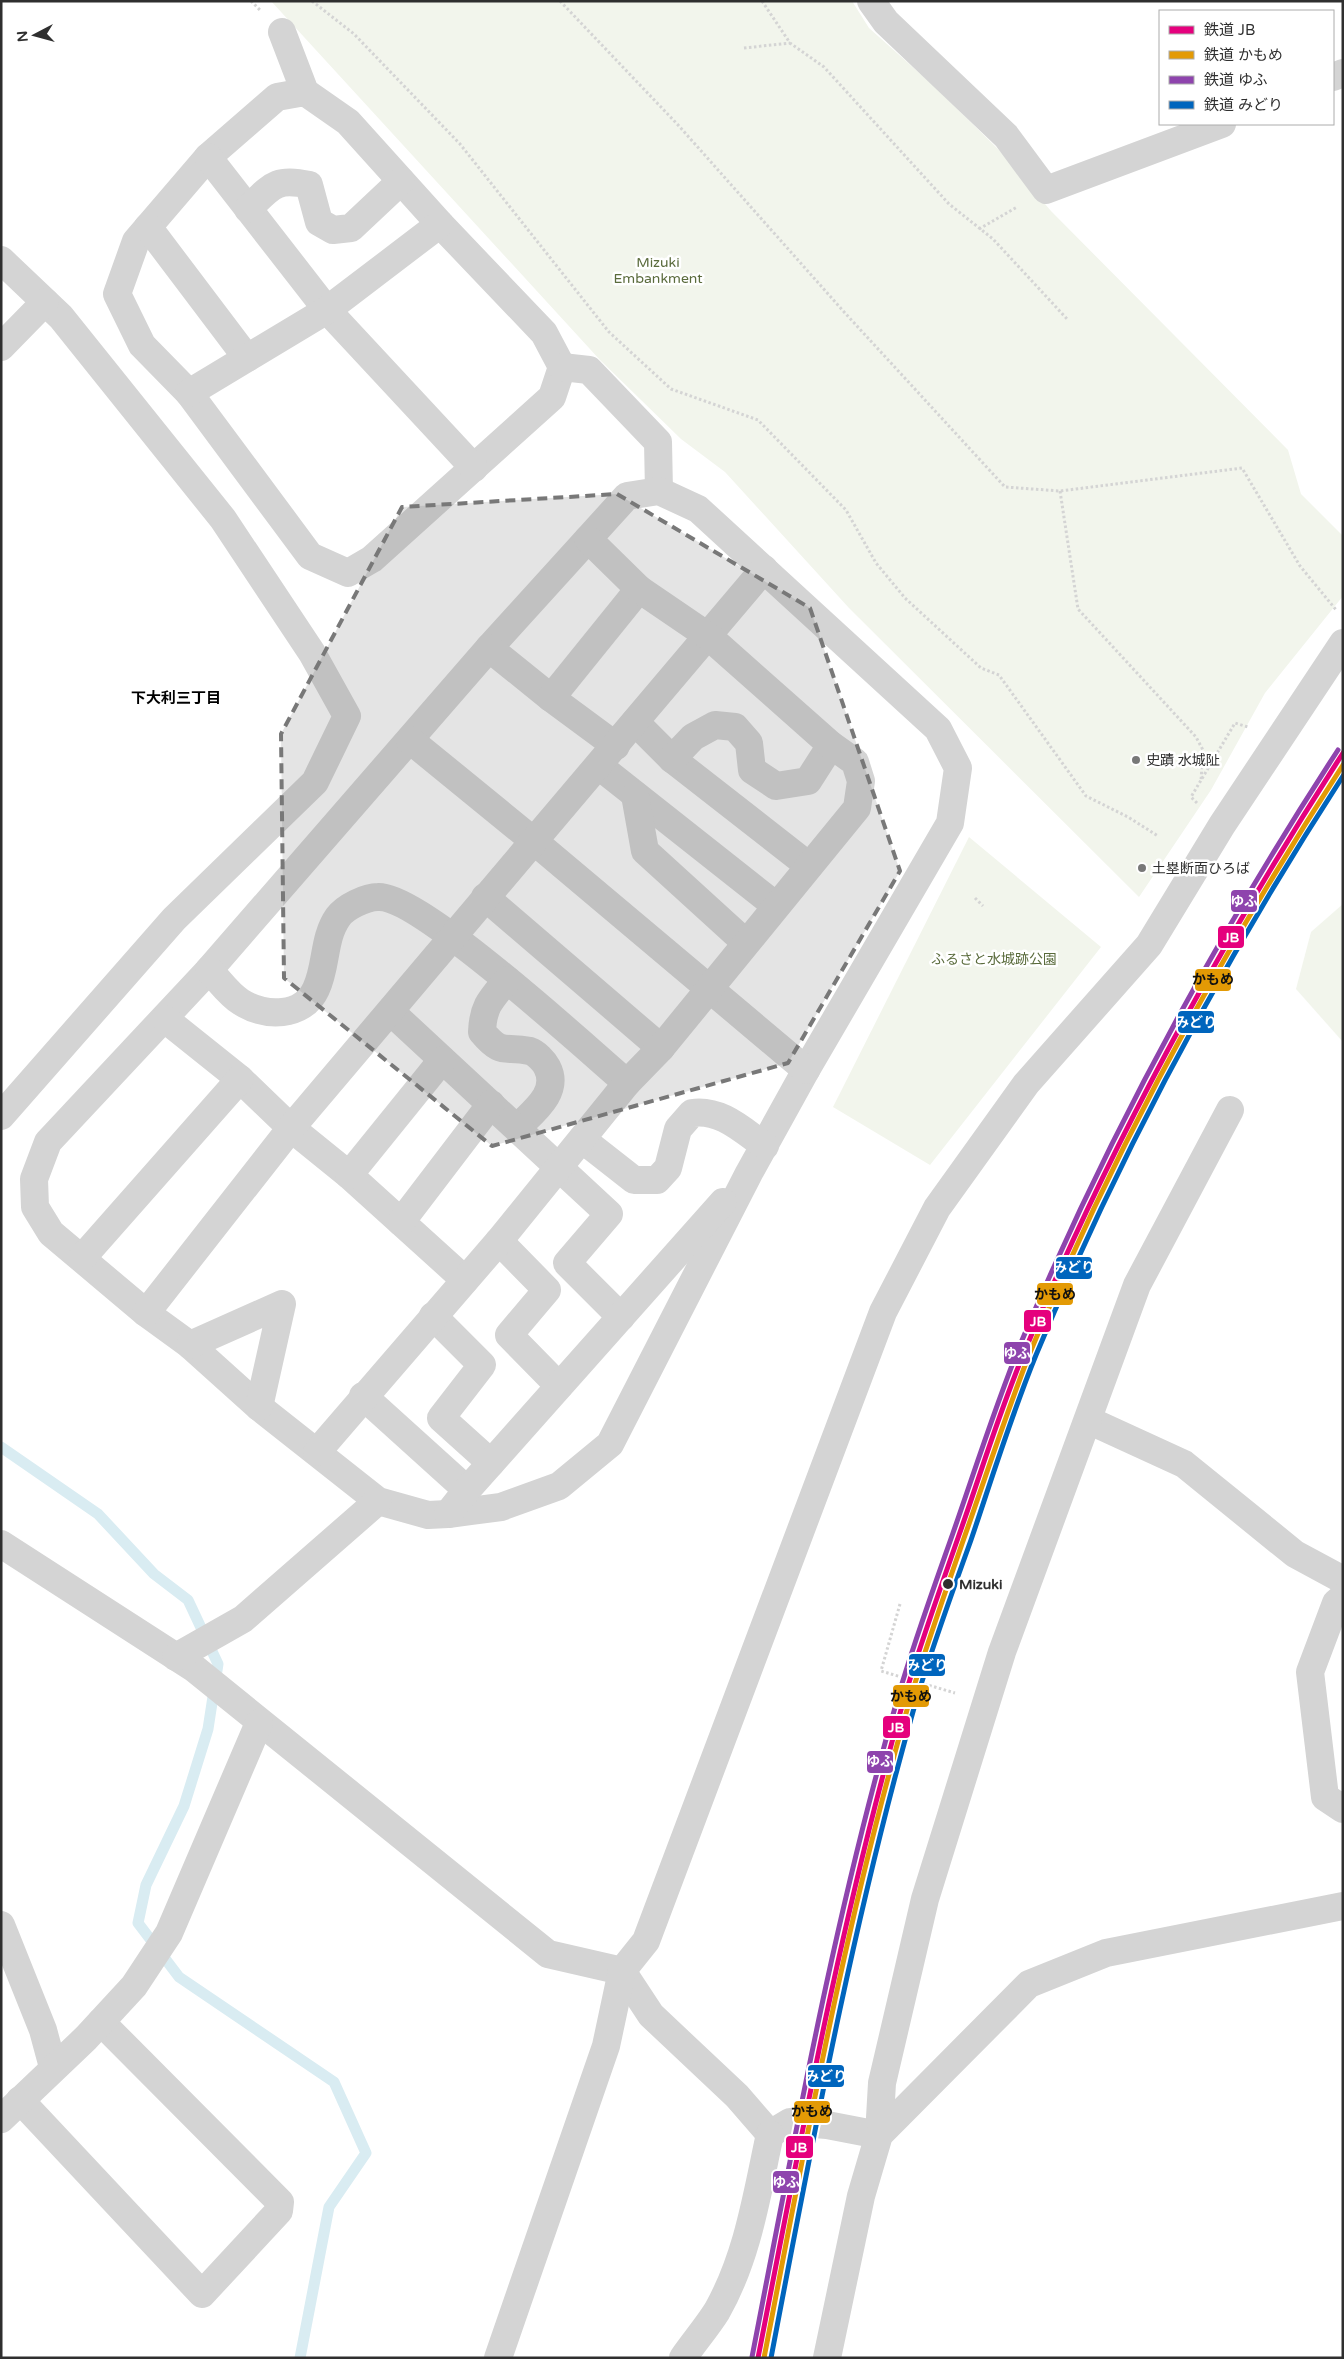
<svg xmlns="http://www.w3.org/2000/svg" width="1344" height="2359" font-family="'Varela Round','Noto Sans JP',sans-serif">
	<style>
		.green { fill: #f2f5ec }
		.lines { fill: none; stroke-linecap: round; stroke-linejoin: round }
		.stream { stroke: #d9ecf2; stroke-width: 11 }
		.path { stroke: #d4d4d4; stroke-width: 3; stroke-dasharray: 2.5 2.5; stroke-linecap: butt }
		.minor { stroke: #d4d4d4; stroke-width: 28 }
		.rail-1-casing { stroke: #fff; stroke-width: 9 }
		.rail-2-casing { stroke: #fff; stroke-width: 9 }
		.rail-3-casing { stroke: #fff; stroke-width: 9 }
		.rail-4-casing { stroke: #fff; stroke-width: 9 }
		.rail-1 { stroke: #e5007d; stroke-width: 5 }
		.rail-2 { stroke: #e39a05; stroke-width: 5 }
		.rail-3 { stroke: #8e44ad; stroke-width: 5 }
		.rail-4 { stroke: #0065bd; stroke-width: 5 }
		.marked { fill: #787878; fill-opacity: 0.2; stroke: #787878; stroke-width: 4; stroke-dasharray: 10 6; stroke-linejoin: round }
		.poi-dot { fill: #787878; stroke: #fff; stroke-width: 2 }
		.stop-dot { fill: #2f2f2f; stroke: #fff; stroke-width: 2 }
		.labels { text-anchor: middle; stroke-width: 5; stroke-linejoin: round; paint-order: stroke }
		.park-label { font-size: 14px; fill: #5a6b3c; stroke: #fff }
		.poi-label { font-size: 14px; fill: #2f2f2f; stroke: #fff; text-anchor: start }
		.stop-label { font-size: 14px; font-weight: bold; fill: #2f2f2f; stroke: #fff; text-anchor: start }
		.neighbourhood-label { font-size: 15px; font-weight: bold; fill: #000; stroke: #fff }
		.line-badge { stroke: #fff; stroke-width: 2 }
		.badge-label { font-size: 14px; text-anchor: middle; font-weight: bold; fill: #fff }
		.pale-badge-label { font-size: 14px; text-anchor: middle; font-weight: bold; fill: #111 }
	</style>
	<rect width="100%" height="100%" fill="#fff"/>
	<g class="green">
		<polygon points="271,1 852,1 869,28 935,87 999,150 1051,211 1288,450 1301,494 1343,536 1343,596 1265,693 1211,790 1139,897 849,608 725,472 681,439 600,360"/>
		<polygon points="969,837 1101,947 930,1165 833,1107"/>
		<polygon points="1343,904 1343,1042 1296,989 1311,932"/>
	</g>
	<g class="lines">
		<polyline class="stream" points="1,1447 98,1514 154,1574 188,1600 218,1664 208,1729 184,1806 146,1885 138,1923 179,1977 334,2082 366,2153 329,2207 300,2358"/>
		<g class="path">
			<polyline points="251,1 260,10"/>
			<polyline points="312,1 354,34 460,144 609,332 671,389 758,420 846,510 876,563 905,598 981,668 999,675 1086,796 1128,817 1158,836"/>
			<polyline points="560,1 679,126 845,313 1005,487 1060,491 1242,468 1300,566 1337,611"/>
			<polyline points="762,1 790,43 824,67 949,204 993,239 1068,320"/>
			<polyline points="744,48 790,43"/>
			<polyline points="979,229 1017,207"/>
			<polyline points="1060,491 1078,609 1196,737 1203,750 1201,781"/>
			<polyline points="1197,803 1191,797 1235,723 1248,727"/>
			<polyline points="975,898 983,906"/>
			<polyline points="900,1604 881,1671 955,1693"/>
		</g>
		<g class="minor">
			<polyline points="871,1 886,22 1006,136 1046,190 1222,124"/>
			<polyline points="282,32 305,92 348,122 440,224 544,333 562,367 552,397 372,559 348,573 310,556 189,393 142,345 117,294 136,241 208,157 277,97 305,92"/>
			<polyline points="1333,77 1343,73"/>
			<polyline points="208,157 327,310 474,468"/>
			<path d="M 248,209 C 271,187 275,177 309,185 L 319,222 L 333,230 L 351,228 L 401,181"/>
			<polyline points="148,227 247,358"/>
			<polyline points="1,260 61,317 223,519 312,653 347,716 315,782 174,919 1,1116"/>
			<polyline points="1,347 45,302"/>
			<polyline points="562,367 589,370 658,442 659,491"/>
			<polyline points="189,393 327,310 440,224"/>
			<polygon points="659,491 698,509 938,729 958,768 950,823 806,1070 749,1173 610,1444 559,1486 501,1507 448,1514 428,1515 378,1501 259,1407 190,1345 146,1313 51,1233 35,1207 34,1179 48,1142 209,970 489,648 627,496"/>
			<polyline points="489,648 551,698 616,746"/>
			<polyline points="551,698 639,589"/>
			<polyline points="635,722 672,759 809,866"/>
			<polyline points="410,740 535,842 806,1070"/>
			<polyline points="672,759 693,737 715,725 735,727 749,743 752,770 776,786 808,781 831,745"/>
			<polyline points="599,766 775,905"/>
			<polyline points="635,795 645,851 746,943"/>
			<polyline points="485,897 661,1048"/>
			<path d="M 209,970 C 219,980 229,995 241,1002 C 265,1017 303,1018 316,989 C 327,966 323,938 338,917 C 345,907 366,897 378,897 C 420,895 587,1049 627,1083"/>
			<path d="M 507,980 C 491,999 483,1006 482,1032 C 503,1057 504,1045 530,1051 C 536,1053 544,1061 547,1067 C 560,1092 534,1111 517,1128"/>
			<polyline points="391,1012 609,1214 567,1263 621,1317"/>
			<polyline points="165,1019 240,1079 291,1128 349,1175 465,1280"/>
			<path d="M 583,1140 L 634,1180 L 657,1180 L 668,1168 L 678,1129 L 692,1113 C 721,1109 742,1130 765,1146"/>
			<polyline points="349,1175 442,1060"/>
			<polyline points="401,1222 491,1104"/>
			<polyline points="499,1241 547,1290 509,1335 559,1386"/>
			<polyline points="82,1258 240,1079"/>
			<polyline points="146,1313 291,1128 764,569"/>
			<polyline points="433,1316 482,1365 441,1418 491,1463"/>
			<polyline points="190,1345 282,1304 259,1407"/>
			<polyline points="363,1396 467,1490"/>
			<polyline points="1088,1420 1184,1464 1295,1554 1343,1580"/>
			<polyline points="317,1452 499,1241 627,1083 661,1048 857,808 861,781 855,762 831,745 708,636 639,589 588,539"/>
			<polyline points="448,1514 467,1490 723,1202"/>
			<polyline points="1,1544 195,1669 548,1954 622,1971 651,2015 737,2096 770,2134 790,2122 827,2125 879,2135 882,2083 925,1899 1002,1652 1137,1285 1230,1110"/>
			<polyline points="1343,1597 1336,1603 1310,1672 1325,1797 1343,1809"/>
			<polyline points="176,1657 243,1619 378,1501"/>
			<polyline points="1,1925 43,2030 53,2067"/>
			<polyline points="20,2100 202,2294 279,2211 280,2202 101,2022"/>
			<polyline points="1,2119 86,2038 134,1986 169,1933 259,1723"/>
			<polyline points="498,2358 606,2046 622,1971 646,1941 883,1312 937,1208 1026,1084 1149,945 1222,825 1343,643"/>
			<path d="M 683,2358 C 694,2342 707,2327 717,2311 C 748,2256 757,2194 770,2134"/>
			<polyline points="827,2358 861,2196 879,2135 1029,1984 1106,1953 1343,1906"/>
		</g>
		<g class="rail-1-casing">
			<path id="rail-1" d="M 758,2358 C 801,2137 842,1915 904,1699 C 920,1644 940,1590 959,1535 C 981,1473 1000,1409 1026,1348 C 1112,1140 1221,943 1343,753"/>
		</g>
		<g class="rail-2-casing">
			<path id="rail-2" d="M 764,2358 C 807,2136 847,1913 911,1696 C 927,1644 945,1593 963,1541 C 985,1479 1005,1417 1029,1355 C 1114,1149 1222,952 1343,765"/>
		</g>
		<g class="rail-3-casing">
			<path id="rail-3" d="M 752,2357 C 795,2136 835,1914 898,1697 C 914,1642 934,1587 953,1533 C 975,1470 995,1407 1020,1345 C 1107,1137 1215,939 1338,750"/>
		</g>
		<g class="rail-4-casing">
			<path id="rail-4" d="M 771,2358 C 813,2138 854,1917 916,1701 C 932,1647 952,1593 971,1540 C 992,1478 1011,1416 1036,1355 C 1120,1153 1224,960 1343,776"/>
		</g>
		<use href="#rail-1" class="rail-1"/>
		<use href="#rail-2" class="rail-2"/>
		<use href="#rail-3" class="rail-3"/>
		<use href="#rail-4" class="rail-4"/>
	</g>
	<path class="marked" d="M 617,494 L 810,608 L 900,871 L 788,1063 L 492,1146 L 284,978 L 281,734 L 402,507 Z"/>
	<g class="poi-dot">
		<circle cx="1136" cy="760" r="5"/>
		<circle cx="1142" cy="868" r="5"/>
	</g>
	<circle class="stop-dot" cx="948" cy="1584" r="6"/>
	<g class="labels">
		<g class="park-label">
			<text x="658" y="267">Mizuki<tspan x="658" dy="16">Embankment</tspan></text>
			<text x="994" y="964">ふるさと水城跡公園</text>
		</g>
		<g class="poi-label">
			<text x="1146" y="765">史蹟 水城阯</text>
			<text x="1152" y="873">土塁断面ひろば</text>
		</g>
		<g class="stop-label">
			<text x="959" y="1589">Mizuki</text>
		</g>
		<g class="neighbourhood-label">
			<text x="176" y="703">下大利三丁目</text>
		</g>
	</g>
	<g class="line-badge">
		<rect x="1230" y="889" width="28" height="24" rx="5" fill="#8e44ad"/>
		<rect x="1217" y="925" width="28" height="24" rx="5" fill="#e5007d"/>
		<rect x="1194" y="968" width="38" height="24" rx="5" fill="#e39a05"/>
		<rect x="1177" y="1010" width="38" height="24" rx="5" fill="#0065bd"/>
		<rect x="1055" y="1256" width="38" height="24" rx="5" fill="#0065bd"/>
		<rect x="1036" y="1282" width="38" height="24" rx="5" fill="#e39a05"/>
		<rect x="1023" y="1309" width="29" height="24" rx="5" fill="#e5007d"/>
		<rect x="1003" y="1341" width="28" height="24" rx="5" fill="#8e44ad"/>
		<rect x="908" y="1653" width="38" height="24" rx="5" fill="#0065bd"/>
		<rect x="892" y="1684" width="38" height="24" rx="5" fill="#e39a05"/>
		<rect x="882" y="1715" width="29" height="24" rx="5" fill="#e5007d"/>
		<rect x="866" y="1750" width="28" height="24" rx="5" fill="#8e44ad"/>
		<rect x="807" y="2064" width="38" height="24" rx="5" fill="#0065bd"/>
		<rect x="793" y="2100" width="38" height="24" rx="5" fill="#e39a05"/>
		<rect x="785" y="2135" width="29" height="24" rx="5" fill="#e5007d"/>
		<rect x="772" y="2170" width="28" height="24" rx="5" fill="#8e44ad"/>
	</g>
	<g class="badge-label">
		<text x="1244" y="906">ゆふ</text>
		<text x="1231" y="942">JB</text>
		<text x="1196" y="1027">みどり</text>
		<text x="1074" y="1272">みどり</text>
		<text x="1038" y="1326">JB</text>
		<text x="1017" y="1358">ゆふ</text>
		<text x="927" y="1670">みどり</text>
		<text x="896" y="1732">JB</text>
		<text x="880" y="1766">ゆふ</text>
		<text x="826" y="2081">みどり</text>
		<text x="799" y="2152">JB</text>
		<text x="786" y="2187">ゆふ</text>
	</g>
	<g class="pale-badge-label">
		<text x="1213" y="984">かもめ</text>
		<text x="1055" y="1299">かもめ</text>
		<text x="911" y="1701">かもめ</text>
		<text x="812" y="2116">かもめ</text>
	</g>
	<rect width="1344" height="2359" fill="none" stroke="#2f2f2f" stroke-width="5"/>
	<rect x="1159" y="10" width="175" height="115" fill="#ffffff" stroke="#acacac"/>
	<rect x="1169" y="26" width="25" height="8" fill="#e5007d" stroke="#acacac"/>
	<text x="1204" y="35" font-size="15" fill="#2f2f2f">鉄道 JB</text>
	<rect x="1169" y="51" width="25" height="8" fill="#e39a05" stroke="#acacac"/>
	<text x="1204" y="60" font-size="15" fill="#2f2f2f">鉄道 かもめ</text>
	<rect x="1169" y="76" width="25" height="8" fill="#8e44ad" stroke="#acacac"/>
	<text x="1204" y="85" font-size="15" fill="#2f2f2f">鉄道 ゆふ</text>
	<rect x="1169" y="101" width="25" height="8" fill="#0065bd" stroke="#acacac"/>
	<text x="1204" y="110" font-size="15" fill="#2f2f2f">鉄道 みどり</text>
	<g transform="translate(35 35) rotate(264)" stroke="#ffffff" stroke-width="4" paint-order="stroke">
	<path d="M0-4L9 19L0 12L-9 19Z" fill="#2f2f2f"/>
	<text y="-8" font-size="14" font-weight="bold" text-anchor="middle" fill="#2f2f2f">N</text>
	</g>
</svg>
